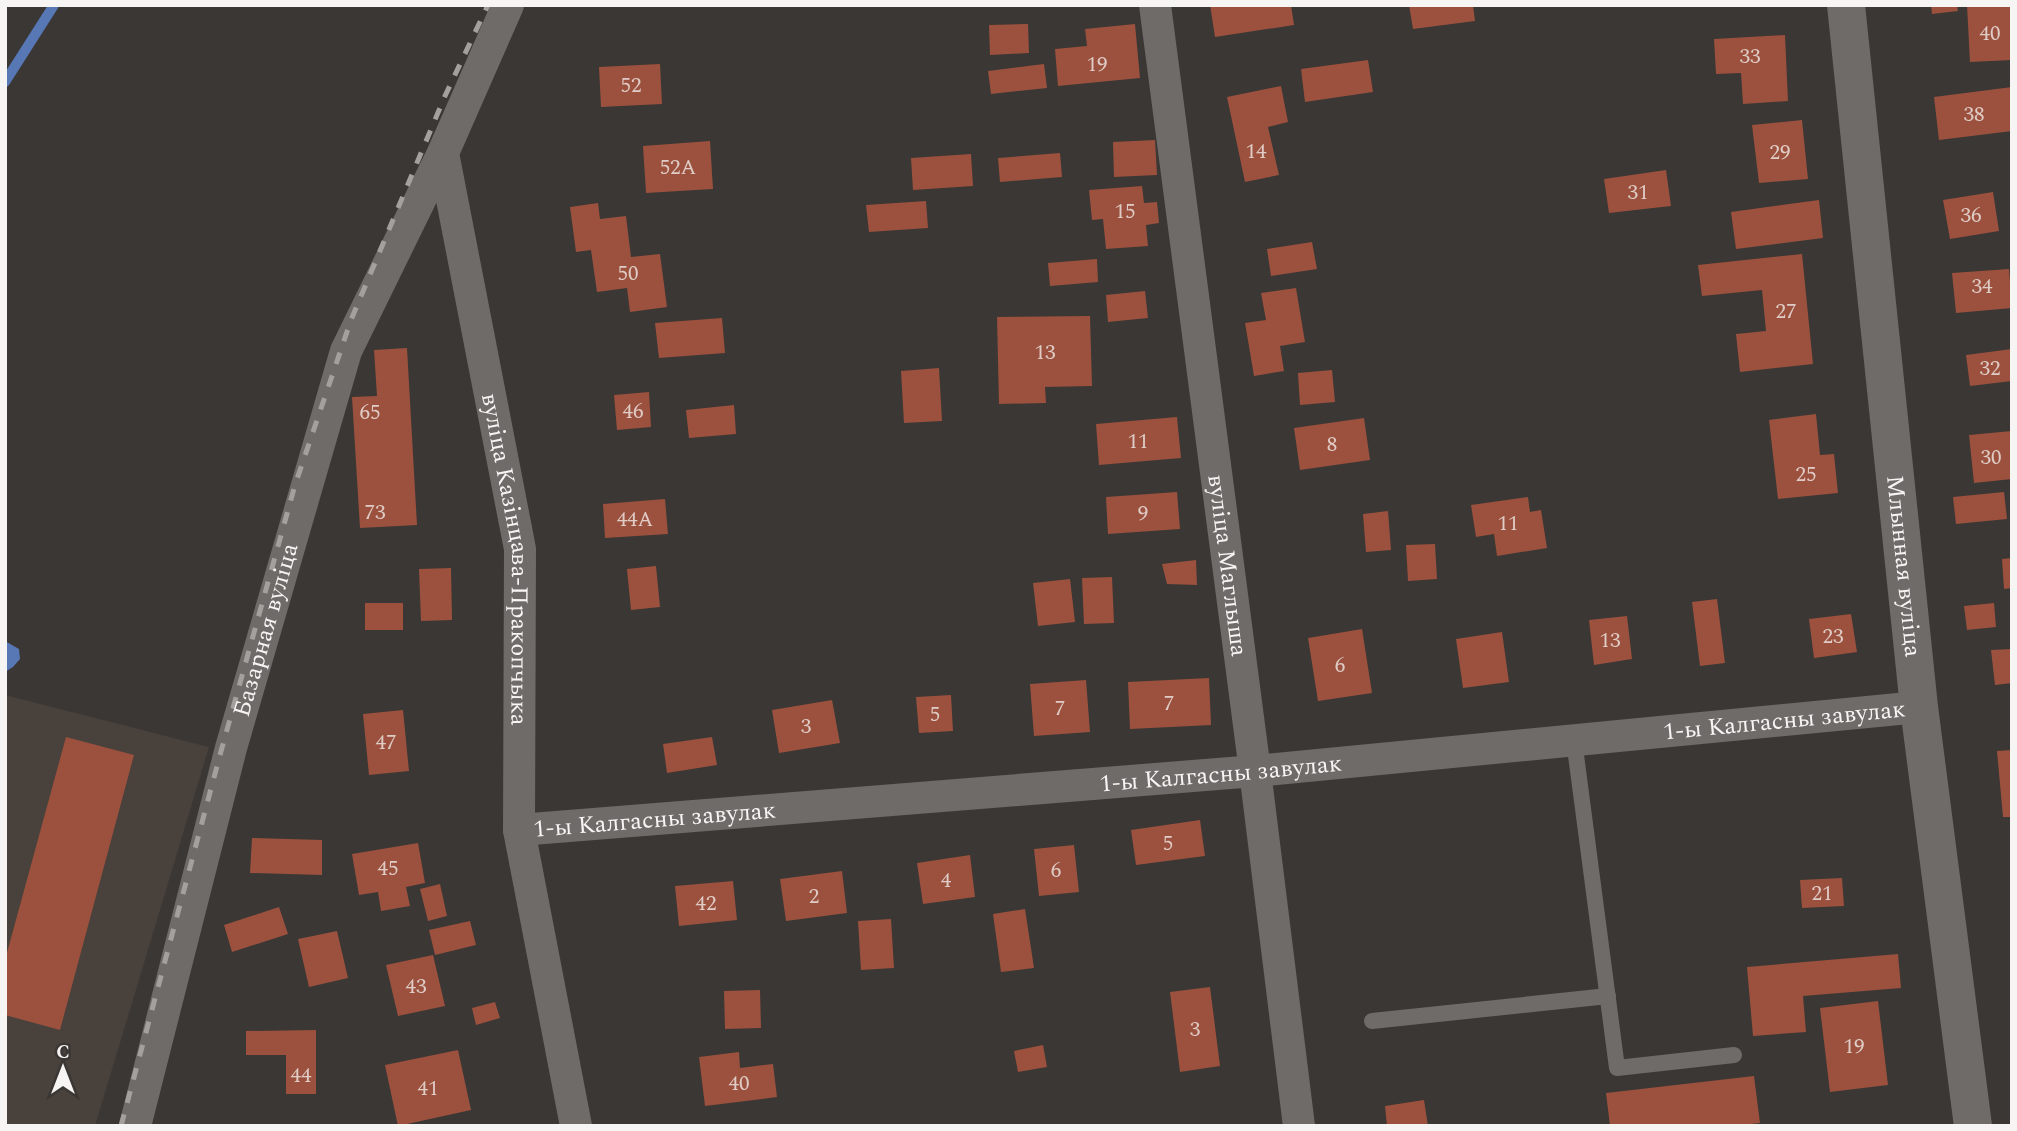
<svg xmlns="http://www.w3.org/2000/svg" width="2017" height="1131" font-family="Spectral,serif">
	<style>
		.built { fill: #49413b }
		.water { fill: #5877b5 }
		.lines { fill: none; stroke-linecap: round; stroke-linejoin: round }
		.stream { stroke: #5877b5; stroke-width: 10 }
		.building { fill: #9b513d }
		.lane { stroke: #6e6b68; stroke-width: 16 }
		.street { stroke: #6e6b68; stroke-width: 32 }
		.secondary { stroke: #6e6b68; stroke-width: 38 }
		.rail { stroke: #a3a09e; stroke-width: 5; stroke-dasharray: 12 12; stroke-linecap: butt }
		.labels { text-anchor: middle; stroke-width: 5; stroke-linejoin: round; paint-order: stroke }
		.number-label { font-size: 21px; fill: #e0ccc6 }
		.street-label { font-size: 24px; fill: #f7f5f3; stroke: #3a3735 }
	</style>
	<rect width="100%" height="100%" fill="#3a3735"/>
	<polygon class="built" points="5,695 209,747 95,1126 5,1126"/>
	<polygon class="water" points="5,641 19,649 20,659 13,667 5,672"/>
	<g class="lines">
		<polyline class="stream" points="5,82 54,5"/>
	</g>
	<g class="building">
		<polygon points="1210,5 1291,5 1294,25 1215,37"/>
		<polygon points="1409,5 1473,5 1475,21 1413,29"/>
		<polygon points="1931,5 1957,5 1958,11 1932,14"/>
		<polygon points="1967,5 2012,5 2012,60 1970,62"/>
		<polygon points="1028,24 1029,53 990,55 989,25"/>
		<polygon points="1135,24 1140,78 1058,86 1055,49 1087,46 1085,29"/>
		<polygon points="1785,35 1788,101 1743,104 1741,73 1716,74 1714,39"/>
		<polygon points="1368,60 1373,92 1305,102 1301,69"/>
		<polygon points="660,64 662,104 601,107 599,67"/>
		<polygon points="1044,64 1047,88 991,94 988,71"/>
		<polygon points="1281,86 1288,122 1268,127 1279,175 1245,182 1227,97"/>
		<polygon points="2012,87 2012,131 1939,140 1934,97"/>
		<polygon points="1802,120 1808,179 1759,183 1752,125"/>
		<polygon points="1155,140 1157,175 1114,177 1113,142"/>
		<polygon points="710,141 713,189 646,193 643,146"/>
		<polygon points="1060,153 1062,177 1000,182 998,158"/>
		<polygon points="971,154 973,186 913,190 911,158"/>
		<polygon points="1666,170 1671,206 1609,213 1604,179"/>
		<polygon points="1142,186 1144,203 1157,202 1159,223 1146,225 1148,246 1106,249 1103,219 1092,220 1089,190"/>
		<polygon points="1993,192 1999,231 1950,239 1943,200"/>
		<polygon points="1819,200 1823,238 1736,249 1731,212"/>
		<polygon points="926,201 928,228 869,232 866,205"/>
		<polygon points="598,203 600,219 626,216 631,257 660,254 667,307 630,312 627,288 597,292 591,250 576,252 570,207"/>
		<polygon points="1312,242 1317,269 1271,276 1267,249"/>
		<polygon points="1802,254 1813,364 1740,372 1736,334 1766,331 1762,290 1702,296 1698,265"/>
		<polygon points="1097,259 1098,282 1050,286 1048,263"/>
		<polygon points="2009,269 2012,308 1956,313 1952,273"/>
		<polygon points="1296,288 1305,342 1280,346 1284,371 1254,376 1245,323 1266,320 1261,293"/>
		<polygon points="1145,291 1148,318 1108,322 1106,295"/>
		<polygon points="1090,316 1092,386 1045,387 1046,403 999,404 997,317"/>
		<polygon points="722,318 725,353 659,358 655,323"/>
		<polygon points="407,348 417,525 360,528 352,397 377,396 374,350"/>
		<polygon points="2012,349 2012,381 1970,386 1966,355"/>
		<polygon points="939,368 942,421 904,423 901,371"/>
		<polygon points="1332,370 1335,402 1300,405 1298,373"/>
		<polygon points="649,392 651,427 617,430 614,395"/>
		<polygon points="734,405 736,434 689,438 686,410"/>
		<polygon points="1816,414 1820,455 1834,454 1838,493 1778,499 1769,420"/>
		<polygon points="1177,417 1181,458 1099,465 1096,424"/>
		<polygon points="1364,418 1370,460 1300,470 1294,428"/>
		<polygon points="2012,431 2012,479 1974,483 1969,435"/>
		<polygon points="1177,492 1180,529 1108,534 1106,497"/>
		<polygon points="2004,492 2007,519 1956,524 1953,497"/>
		<polygon points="1528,497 1530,512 1541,510 1547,548 1497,556 1494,534 1476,537 1471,505"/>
		<polygon points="665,499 668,534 605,538 603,504"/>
		<polygon points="1388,511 1391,550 1366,552 1363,514"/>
		<polygon points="1435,544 1437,579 1408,581 1406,545"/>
		<polygon points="2012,558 2012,588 2004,589 2002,559"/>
		<polygon points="1196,560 1197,585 1167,584 1162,564"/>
		<polygon points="656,566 660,607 631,610 627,569"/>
		<polygon points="451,568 452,620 421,621 419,569"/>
		<polygon points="1112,577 1114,623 1084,624 1082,578"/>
		<polygon points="1070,579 1075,622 1038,626 1033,583"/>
		<polygon points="1717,599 1725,663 1700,666 1692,602"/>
		<rect x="365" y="603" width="38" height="27"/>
		<polygon points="1994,603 1996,627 1967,630 1964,606"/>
		<polygon points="1851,614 1857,652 1814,658 1809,619"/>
		<polygon points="1627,616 1632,659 1594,665 1589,620"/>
		<polygon points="1362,629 1372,693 1318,701 1308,638"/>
		<polygon points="1502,632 1509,682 1463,688 1456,639"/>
		<polygon points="2012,649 2012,683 1995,685 1991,650"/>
		<polygon points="1209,678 1211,725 1130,729 1128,682"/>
		<polygon points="1086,680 1090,732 1034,736 1030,684"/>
		<polygon points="951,695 953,731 919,733 916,697"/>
		<polygon points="832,700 840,743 779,753 772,710"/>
		<polygon points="403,710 409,771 369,775 363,714"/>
		<polygon points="66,737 134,755 60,1030 5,1015 5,960"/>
		<polygon points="712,737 717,765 667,773 663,744"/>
		<polygon points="2012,750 2012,817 2003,817 1997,751"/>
		<polygon points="1200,820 1205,856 1136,865 1131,830"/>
		<polygon points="252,838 322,840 322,875 250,873"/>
		<polygon points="418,843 425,883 406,887 410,906 381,911 378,892 359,895 352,854"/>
		<polygon points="1074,845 1079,892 1039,896 1034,849"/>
		<polygon points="970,855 975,897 923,904 917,863"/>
		<polygon points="842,871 847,913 786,921 780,879"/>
		<polygon points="1842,878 1844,906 1802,908 1800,880"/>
		<polygon points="733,881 737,920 679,926 675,886"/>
		<polygon points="440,884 447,916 428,921 420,889"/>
		<polygon points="279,907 288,934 232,952 224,925"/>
		<polygon points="1025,909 1034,968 1001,972 993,914"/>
		<polygon points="891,919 894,968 861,970 858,921"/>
		<polygon points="470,921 476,945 435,955 429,930"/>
		<polygon points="337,931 348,978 309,987 298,939"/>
		<polygon points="1898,954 1901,988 1803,996 1806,1032 1753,1036 1747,967"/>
		<polygon points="433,955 445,1006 398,1016 386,965"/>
		<polygon points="1210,987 1220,1066 1180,1072 1170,992"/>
		<polygon points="760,990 761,1028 725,1029 724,991"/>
		<polygon points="1878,1001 1888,1085 1830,1092 1820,1008"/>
		<polygon points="495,1002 500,1018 476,1025 472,1008"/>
		<polygon points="316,1030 316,1094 286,1094 286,1055 246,1055 246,1031"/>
		<polygon points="1043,1045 1047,1067 1018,1072 1014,1051"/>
		<polygon points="458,1050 471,1110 398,1126 385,1065"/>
		<polygon points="739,1052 740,1068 773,1064 777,1097 705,1106 699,1057"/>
		<polygon points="1754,1076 1760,1123 1734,1126 1610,1126 1606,1093"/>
		<polygon points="1424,1100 1428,1126 1387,1126 1385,1106"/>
	</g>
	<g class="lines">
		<g class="lane">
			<polyline points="1574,740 1617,1068 1734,1055"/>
			<polyline points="1372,1021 1608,996"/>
		</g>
		<g class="street">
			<path id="s1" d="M 508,5 L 443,153 L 520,549 L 519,830 L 576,1126"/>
			<path id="s2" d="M 1155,5 L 1255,771 L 1299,1126"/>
			<path id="s3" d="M 519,830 L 1255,771 L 1919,707"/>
			<path id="s4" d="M 135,1126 L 231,748 L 346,351 L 443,153"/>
		</g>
		<path class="secondary" id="s5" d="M 1846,5 L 1919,707 L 1973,1126"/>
		<polyline class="rail" points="121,1126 220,755 295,485 351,320 445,96 488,5"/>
	</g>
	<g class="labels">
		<g class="number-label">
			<text x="1990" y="40">40</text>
			<text x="1750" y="63">33</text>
			<text x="1097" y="71">19</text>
			<text x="631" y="92">52</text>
			<text x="1974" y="121">38</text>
			<text x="1256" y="158">14</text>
			<text x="1780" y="159">29</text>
			<text x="678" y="174">52А</text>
			<text x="1638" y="199">31</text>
			<text x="1125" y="218">15</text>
			<text x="1971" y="222">36</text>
			<text x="628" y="280">50</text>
			<text x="1982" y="293">34</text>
			<text x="1786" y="318">27</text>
			<text x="1045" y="359">13</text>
			<text x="1990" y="375">32</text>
			<text x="633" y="418">46</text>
			<text x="370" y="419">65</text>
			<text x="1138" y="448">11</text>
			<text x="1332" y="451">8</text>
			<text x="1991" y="464">30</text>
			<text x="1806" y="481">25</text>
			<text x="375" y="519">73</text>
			<text x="1143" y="520">9</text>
			<text x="635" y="526">44А</text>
			<text x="1508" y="530">11</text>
			<text x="1833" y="643">23</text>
			<text x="1610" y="647">13</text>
			<text x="1340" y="672">6</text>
			<text x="1169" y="710">7</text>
			<text x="1060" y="715">7</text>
			<text x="935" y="721">5</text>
			<text x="806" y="733">3</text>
			<text x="386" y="749">47</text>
			<text x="1168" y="850">5</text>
			<text x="388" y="875">45</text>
			<text x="1056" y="877">6</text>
			<text x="946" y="887">4</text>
			<text x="1822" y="900">21</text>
			<text x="814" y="903">2</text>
			<text x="706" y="910">42</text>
			<text x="416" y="993">43</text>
			<text x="1195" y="1036">3</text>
			<text x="1854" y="1053">19</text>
			<text x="301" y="1082">44</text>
			<text x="739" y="1090">40</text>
			<text x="428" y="1095">41</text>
		</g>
		<g class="street-label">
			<text dy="8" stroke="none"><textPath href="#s1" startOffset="574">вуліца Казінцава-Пракопчыка</textPath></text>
			<text dy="8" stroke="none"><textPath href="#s2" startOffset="565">вуліца Маглыша</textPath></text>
			<text dy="8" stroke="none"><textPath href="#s5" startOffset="564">Млынная вуліца</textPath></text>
			<text dy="8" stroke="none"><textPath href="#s4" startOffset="513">Базарная вуліца</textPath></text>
			<text dy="8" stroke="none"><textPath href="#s3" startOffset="1270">1-ы Калгасны завулак</textPath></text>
			<text dy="8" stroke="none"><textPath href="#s3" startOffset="704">1-ы Калгасны завулак</textPath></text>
			<text dy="8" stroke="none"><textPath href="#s3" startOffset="136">1-ы Калгасны завулак</textPath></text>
		</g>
	</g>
	<rect width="2017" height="1131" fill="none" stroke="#f7f5f3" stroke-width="14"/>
	<g transform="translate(63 1068)" stroke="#3a3735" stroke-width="5" paint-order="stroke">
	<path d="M0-5L12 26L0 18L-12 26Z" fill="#f7f5f3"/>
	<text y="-10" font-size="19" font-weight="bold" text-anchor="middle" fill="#f7f5f3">С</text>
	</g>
</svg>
